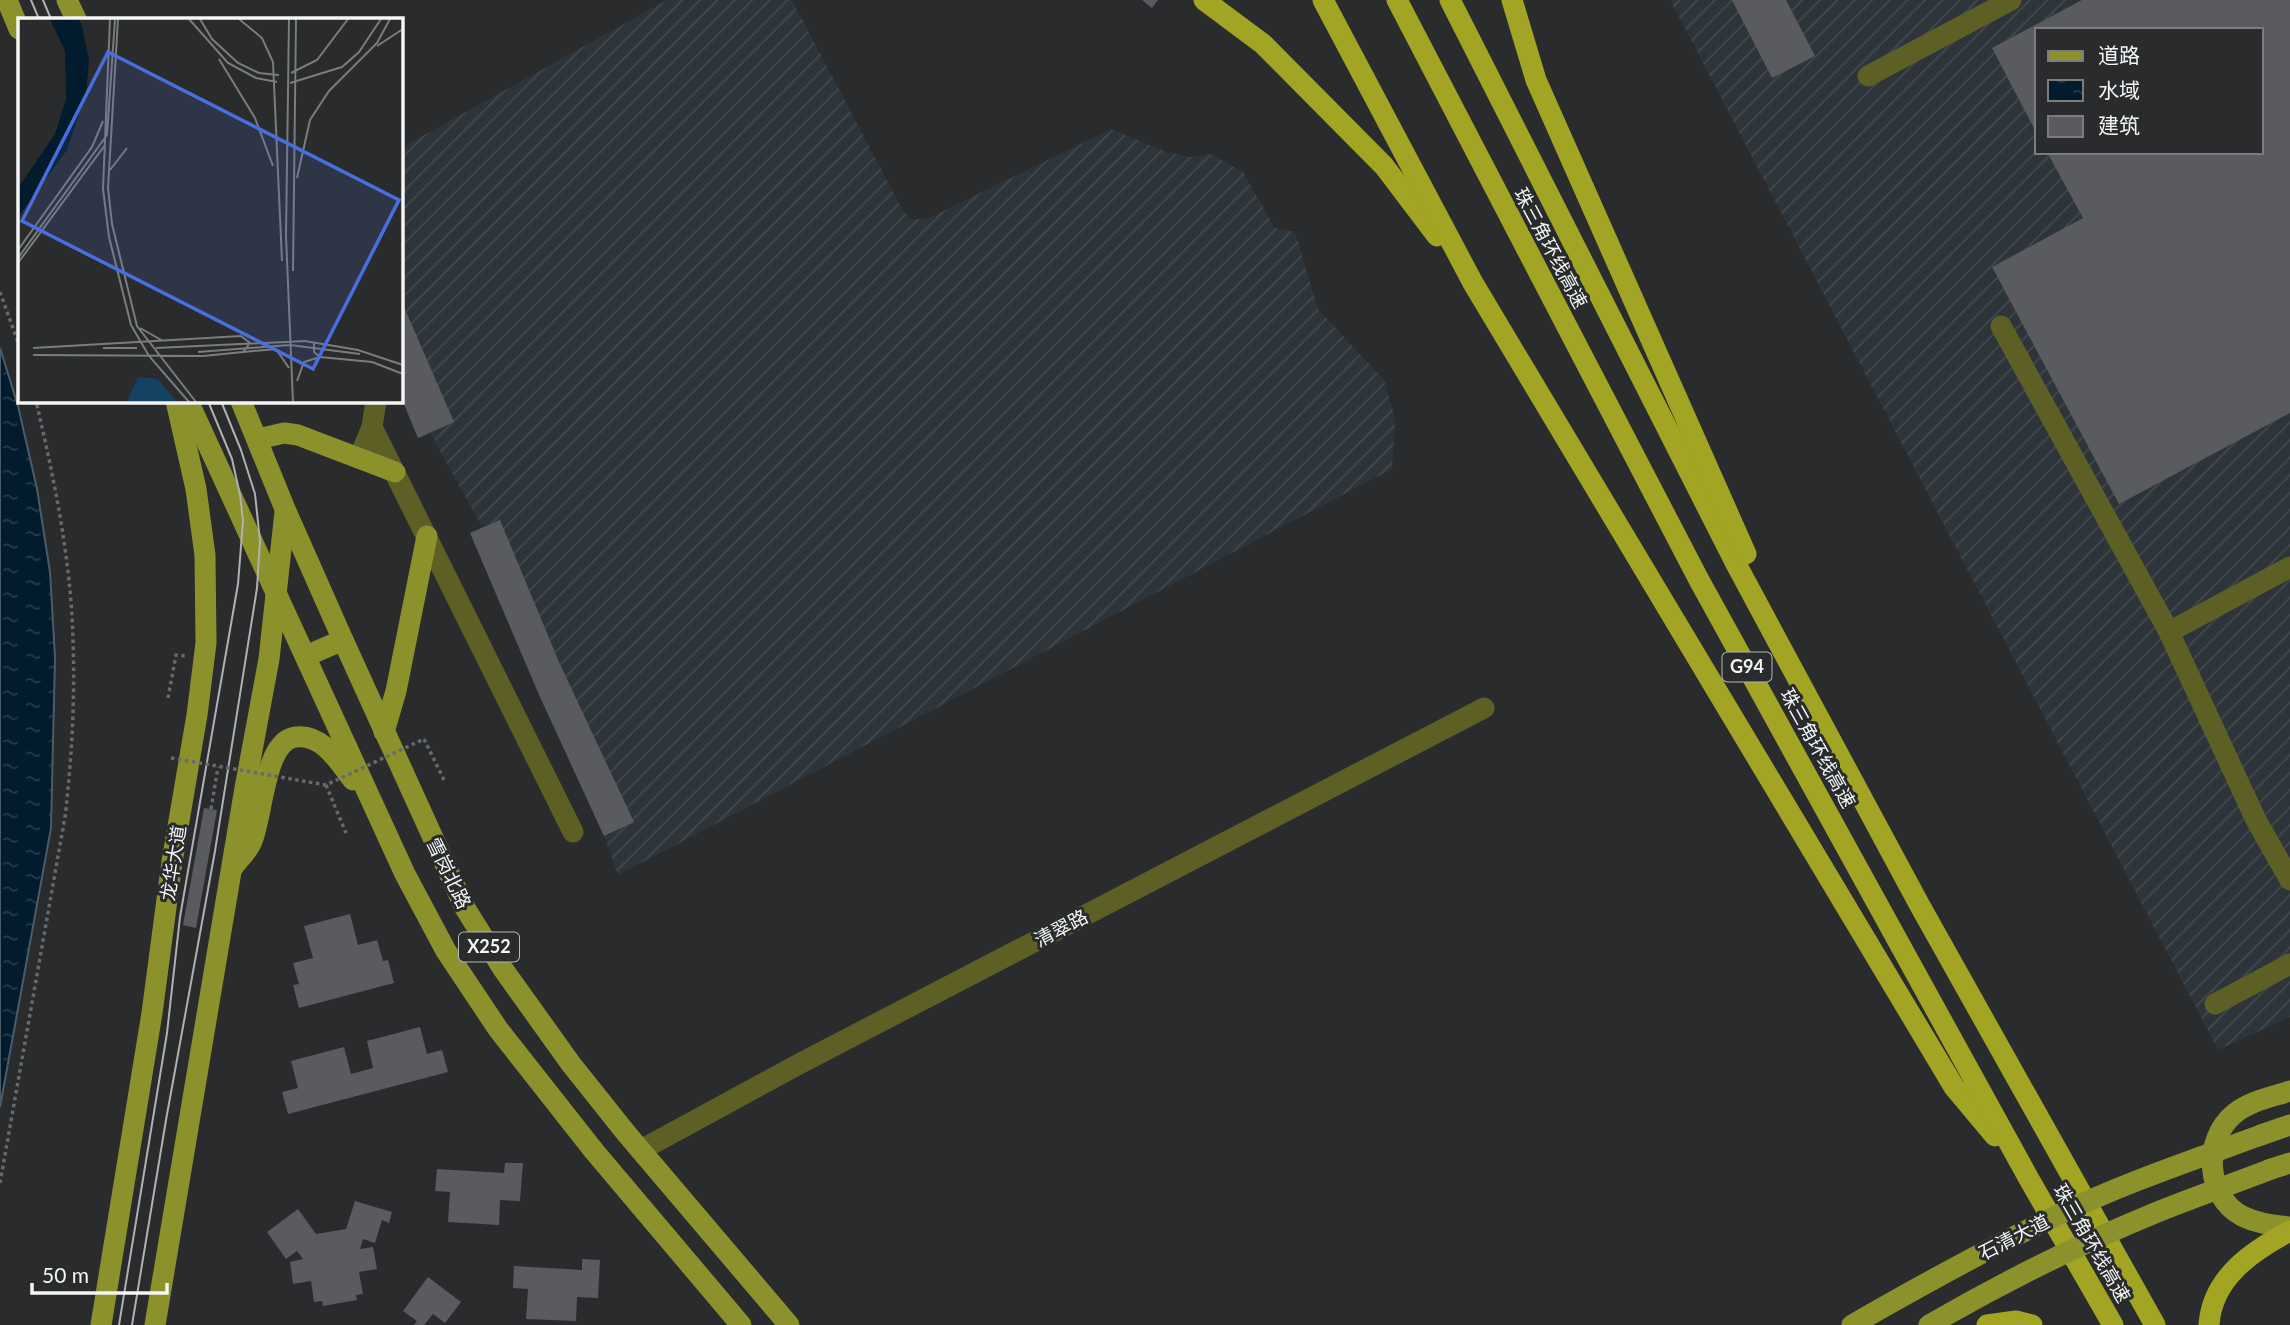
<svg xmlns="http://www.w3.org/2000/svg" width="2290" height="1325" font-family="Lato,'Noto Sans SC',sans-serif">
	<style>
		.industrial { fill: url(#industrial-furrows); fill-rule: evenodd }
		.water { fill: url(#water-ripples); stroke: #4a5c69; stroke-width: 2 }
		.building { fill: #595b5e }
		.lines { fill: none; stroke-linecap: round; stroke-linejoin: round }
		.path { stroke: #67696b; stroke-width: 3.5; stroke-dasharray: 3.5 3.5; stroke-linecap: butt }
		.minor { stroke: #5d5f25; stroke-width: 21 }
		.major { stroke: #8d912c; stroke-width: 21 }
		.highway { stroke: #a1a523; stroke-width: 21 }
		.tram { stroke: #afb1b3; stroke-width: 2 }
		.path-bridge { stroke: #67696b; stroke-width: 3.5; stroke-dasharray: 3.5 3.5; stroke-linecap: butt }
		.major-bridge { stroke: #8d912c; stroke-width: 21 }
		.labels { text-anchor: middle; stroke-width: 6; stroke-linejoin: round; paint-order: stroke }
		.shield { fill: #292b2d; stroke: #b6b8ba; stroke-width: 2 }
		.shield-label { font-size: 18px; font-weight: bold; fill: #f3f5f6 }
		.street-label { font-size: 19px; fill: #f3f5f6; stroke: #292b2d }
		.inset-road { fill: none; stroke: #7a7c7d; stroke-width: 2 }
		.view { fill: #486fde; fill-opacity: 0.15; stroke: #486fde; stroke-width: 3.5 }
		.inset-edge { fill: none; stroke: #f3f5f6; stroke-width: 3.5 }
	</style>
	<defs>
		<pattern id="industrial-furrows" width="10" height="10" patternUnits="userSpaceOnUse" patternTransform="scale(1.75)"><rect width="10" height="10" fill="#2d353b"/><path d="M-1 1l2-2M0 10L10 0M9 11l2-2" fill="none" stroke="#42494e"/></pattern>
		<pattern id="water-ripples" width="26" height="14" patternUnits="userSpaceOnUse" patternTransform="scale(1.75)"><rect width="26" height="14" fill="#021b2d"/><path d="M2 4q2-2 4 0t4 0M15 11q2-2 4 0t4 0" fill="none" stroke="#273d4c"/></pattern>
	</defs>
	<rect width="100%" height="100%" fill="#292b2d"/>
	<g class="industrial">
		<polygon points="667,0 792,0 903,211 912,220 931,217 1111,129 1164,151 1190,157 1211,154 1243,172 1275,228 1295,232 1318,309 1384,380 1395,418 1392,469 618,875 604,836 540,697 470,533 482,527 430,433 418,438 401,397 401,148"/>
		<path d="M 1670,0 L 2290,0 L 2290,1017 L 2218,1050 ZM 2036,30 L 2260,30 L 2260,152 L 2036,152 Z"/>
	</g>
	<polygon class="water" points="0,348 18,406 37,489 50,572 55,657 51,828 0,1107"/>
	<g class="building">
		<polygon points="1142,0 1158,0 1152,8"/>
		<polygon points="1732,0 1786,0 1815,56 1772,78"/>
		<polygon points="2082,0 2290,0 2290,413 2119,504 1992,267 2083,218 2047,152 2260,152 2260,30 2036,30 2036,132 1992,48"/>
		<polygon points="401,300 454,422 418,438 401,397"/>
		<polygon points="500,520 559,662 634,822 604,836 540,697 470,533"/>
		<polygon points="204,808 217,810 196,928 183,925"/>
		<polygon points="350,914 358,945 377,940 383,961 388,960 394,983 299,1008 293,985 299,984 293,963 313,958 304,926"/>
		<polygon points="420,1027 427,1054 442,1050 448,1072 288,1114 282,1092 298,1088 291,1061 344,1047 351,1074 373,1068 367,1041"/>
		<polygon points="505,1163 523,1163 520,1201 500,1200 499,1225 448,1222 450,1192 435,1191 437,1169 504,1173"/>
		<polygon points="355,1201 392,1212 389,1223 382,1220 375,1243 363,1239 360,1249 373,1247 377,1269 359,1272 363,1294 356,1295 357,1300 323,1306 322,1301 314,1302 311,1281 293,1284 290,1262 303,1259 297,1251 286,1259 267,1232 298,1209 316,1234 346,1229"/>
		<polygon points="582,1259 600,1260 598,1298 577,1297 576,1321 526,1319 528,1289 513,1288 514,1266 582,1270"/>
		<polygon points="428,1277 461,1302 445,1323 433,1314 424,1325 414,1325 417,1321 403,1311"/>
	</g>
	<g class="lines">
		<g class="path">
			<polyline points="0,292 19,345"/>
			<polyline points="168,698 176,655 186,656"/>
			<polyline points="424,739 445,782"/>
			<polyline points="326,785 346,833"/>
			<polyline points="211,809 218,767"/>
			<path d="M 0,1183 L 65,817 C 72,758 75,699 73,640 C 71,560 54,478 36,401"/>
		</g>
		<g class="minor">
			<polyline points="1868,76 2011,0"/>
			<polyline points="2001,326 2169,632 2256,820 2290,880"/>
			<polyline points="372,427 573,832"/>
			<polyline points="359,458 372,427 376,401"/>
			<polyline points="2169,632 2290,567"/>
			<polyline points="2215,1004 2290,964"/>
			<polyline points="641,1150 799,1064 1484,708"/>
		</g>
		<g class="major">
			<polyline points="7,0 19,29"/>
			<polyline points="67,0 76,19"/>
			<polyline points="188,401 405,874 446,951 498,1029 594,1151 741,1325"/>
			<polyline points="241,401 285,509 343,640 465,908 503,969 571,1064 626,1133 789,1325"/>
			<polyline points="258,439 284,433 298,435 395,472"/>
			<polyline points="306,656 343,640"/>
			<polyline points="384,732 396,691 427,536"/>
			<path d="M 233,867 C 240,858 248,851 252,841 C 263,816 264,740 296,737 C 323,734 339,762 353,780"/>
			<path d="M 2290,1091 C 2272,1097 2249,1101 2234,1114 C 2203,1140 2205,1196 2242,1216 C 2258,1224 2273,1225 2290,1227"/>
			<polyline points="2261,1135 2290,1125"/>
			<polyline points="2271,1169 2290,1163"/>
			<polyline points="101,1325 152,1013 172,862 197,715 206,643 205,555 196,489 176,401"/>
			<polyline points="155,1325 245,788 269,659 285,512"/>
		</g>
		<g class="highway">
			<polyline points="1204,0 1263,44 1384,166 1437,236"/>
			<polyline points="1323,0 1473,283 1954,1087 1995,1136"/>
			<polyline points="1397,0 1699,580 2029,1179 2113,1325"/>
			<polyline points="1450,0 1736,564 1919,904 2155,1325"/>
			<polyline points="1512,0 1536,80 1746,554"/>
			<polyline points="1987,1325 2016,1321 2032,1325"/>
			<path d="M 2209,1325 C 2212,1278 2252,1251 2290,1231"/>
		</g>
		<g class="tram">
			<polyline points="31,0 39,19"/>
			<polyline points="43,0 51,19"/>
			<polyline points="119,1325 167,1033 180,917 238,584 243,521 240,495 232,459 208,401"/>
			<polyline points="132,1325 166,1120 215,851 257,588 260,541 255,494 241,450 221,401"/>
		</g>
		<polyline class="path-bridge" points="171,758 326,785 424,739"/>
		<g class="major-bridge">
			<path d="M 1852,1325 C 1920,1286 1988,1248 2058,1215 C 2124,1183 2193,1160 2261,1135"/>
			<path d="M 1929,1325 C 2002,1283 2077,1245 2155,1213 C 2194,1197 2233,1184 2271,1169"/>
		</g>
	</g>
	<g class="labels">
		<g class="shield">
			<rect x="1722.5" y="652.5" width="49" height="29" rx="5"/>
			<rect x="459" y="932.5" width="60" height="29" rx="5"/>
		</g>
		<g class="shield-label">
			<text x="1747" y="673">G94</text>
			<text x="489" y="953">X252</text>
		</g>
		<g class="street-label">
			<text transform="translate(1551 248) rotate(62)" y="7">珠三角环线高速</text>
			<text transform="translate(1818 748) rotate(61)" y="7">珠三角环线高速</text>
			<text transform="translate(173 863) rotate(-81)" y="7">龙华大道</text>
			<text transform="translate(449 873) rotate(64)" y="7">雪岗北路</text>
			<text transform="translate(1061 928) rotate(-28)" y="7">清翠路</text>
			<text transform="translate(2014 1237) rotate(-27)" y="7">石清大道</text>
			<text transform="translate(2092 1243) rotate(60)" y="7">珠三角环线高速</text>
		</g>
	</g>
	<g transform="translate(18 18)">
		<rect width="385" height="385" fill="#292b2d"/>
		<path d="M 120,359 L 140,361 L 159,384 L 109,384 Z" fill="#134262"/>
		<path d="M 32,1 L 61,1 L 64,8 L 71,42 L 68,75 L 49,132 L 0,199 L 0,170 L 37,116 L 48,81 L 47,33 Z" fill="#021b2d"/>
		<path class="inset-road" d="M 92,1 L 85,171 L 91,219 L 113,307 L 131,338 L 171,384M 100,1 L 90,170 L 94,206 L 119,308 L 178,384M 171,1 L 210,45 L 238,60 L 259,64M 182,1 L 194,21 L 220,45 L 241,55 L 261,57M 221,1 L 244,20 L 255,44 L 264,243M 271,1 L 268,218 L 275,384M 359,28 L 385,11M 201,41 L 237,100 L 255,148M 273,55 L 299,42 L 330,1M 272,65 L 324,49 L 341,34 L 363,1M 92,152 L 109,130M 279,160 L 292,102 L 311,73 L 359,25 L 372,1M 0,232 L 74,129 L 85,103M 0,240 L 89,117 L 97,1M 0,245 L 87,127M 275,253 L 278,1M 122,310 L 145,323M 296,325 L 296,334 L 302,339 L 354,344 L 385,356M 85,330 L 119,330M 138,330 L 287,323 L 340,332 L 385,347M 180,334 L 272,327 L 342,336M 225,334 L 258,331 L 271,350M 15,337 L 185,338 L 225,334 L 232,325 L 223,318 L 15,330M 279,363 L 286,344 L 302,339"/>
		<path class="view" d="M 90,34 L 381,182 L 295,351 L 4,203 Z"/>
		<rect width="385" height="385" class="inset-edge"/>
	</g>
	<rect x="2035" y="28" width="228" height="126" fill="#292b2d" stroke="#7a7c7d" stroke-width="2"/>
	<rect x="2048" y="51" width="35" height="10" fill="#8d912c" stroke="#7a7c7d" stroke-width="2"/>
	<text x="2098" y="63" font-size="21" fill="#f3f5f6">道路</text>
	<rect x="2048" y="80" width="35" height="21" fill="url(#water-ripples)" stroke="#7a7c7d" stroke-width="2"/>
	<text x="2098" y="98" font-size="21" fill="#f3f5f6">水域</text>
	<rect x="2048" y="116" width="35" height="21" fill="#595b5e" stroke="#7a7c7d" stroke-width="2"/>
	<text x="2098" y="133" font-size="21" fill="#f3f5f6">建筑</text>
	<path d="M32 1283v10h135v-10" fill="none" stroke="#f3f5f6" stroke-width="3.5"/>
	<text x="42" y="1283" font-size="21" fill="#f3f5f6" stroke="#292b2d" stroke-width="5" paint-order="stroke">50 m</text>
</svg>
